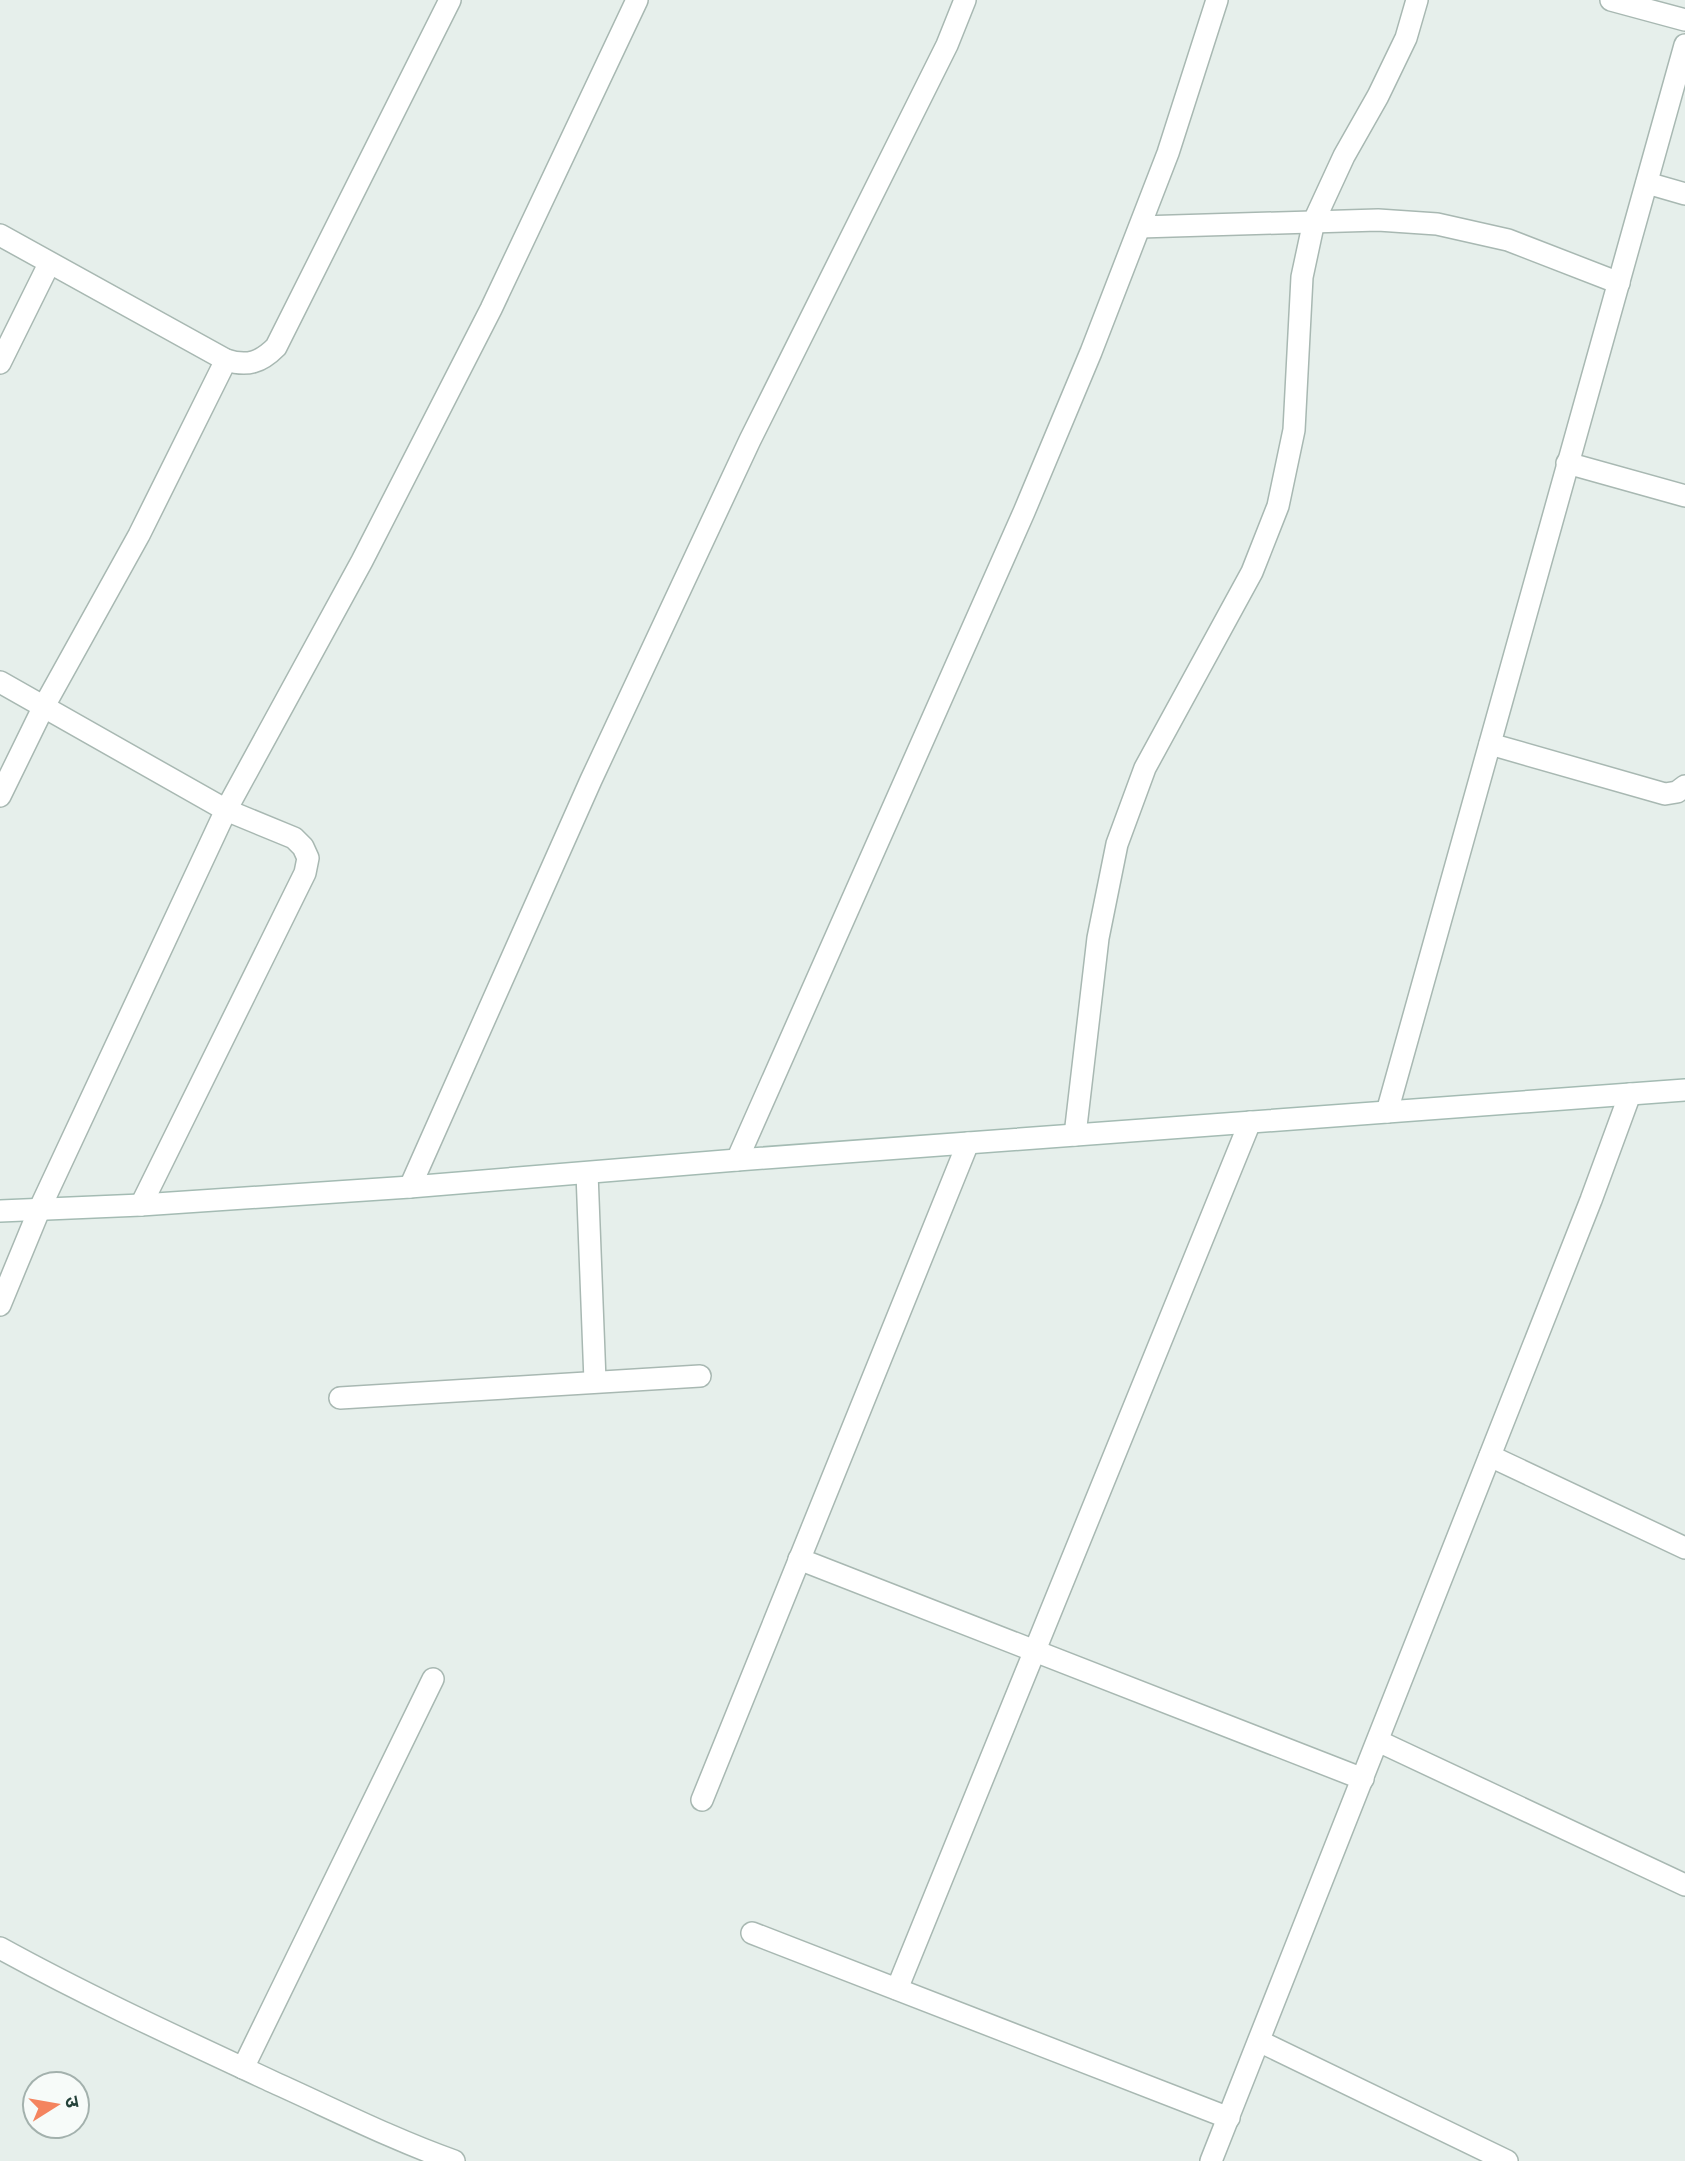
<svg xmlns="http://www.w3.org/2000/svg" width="1685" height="2161" font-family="Ubuntu,'Noto Sans Devanagari',sans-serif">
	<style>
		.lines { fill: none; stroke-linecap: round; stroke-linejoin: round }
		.lane-casing { stroke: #a8b8b2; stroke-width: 24 }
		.street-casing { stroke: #a8b8b2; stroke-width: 24 }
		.secondary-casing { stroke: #a4bbb3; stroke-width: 24 }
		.lane { stroke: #fff; stroke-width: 21 }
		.street { stroke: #fff; stroke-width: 21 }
		.secondary { stroke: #fff; stroke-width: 21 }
	</style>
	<rect width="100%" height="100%" fill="#e6efeb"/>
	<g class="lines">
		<g class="lane-casing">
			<polyline id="lane" points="243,2068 433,1679"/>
		</g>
		<g class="street-casing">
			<g id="street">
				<polyline points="1611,0 1685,20"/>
				<polyline points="1647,183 1685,194"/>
				<polyline points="1140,227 1378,220 1437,224 1508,240 1619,283"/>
				<path d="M 0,235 L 226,360 C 248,367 261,362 276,347 L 450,0"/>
				<polyline points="0,363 49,264"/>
				<polyline points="1567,463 1685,496"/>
				<polyline points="0,682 226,810 294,838 303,847 308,858 305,873 141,1205"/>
				<polyline points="1490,744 1665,794 1677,792 1685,786"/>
				<polyline points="0,796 43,708 139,535 226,360"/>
				<polyline points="1387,1112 1685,45"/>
				<polyline points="1075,1135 1098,938 1117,844 1145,768 1252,572 1278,506 1294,430 1302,277 1314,221 1344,156 1378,96 1406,38 1417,0"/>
				<polyline points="737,1160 1024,512 1091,352 1168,153 1217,0"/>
				<polyline points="587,1173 595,1381"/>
				<polyline points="410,1187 591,780 750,440 947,45 965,0"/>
				<polyline points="0,1305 40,1208 226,810 362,561 491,309 637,0"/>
				<polyline points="340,1398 700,1376"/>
				<polyline points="1490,1456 1685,1548"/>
				<polyline points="799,1559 1363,1779"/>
				<polyline points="1378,1741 1685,1885"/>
				<polyline points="702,1800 968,1143"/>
				<polyline points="752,1933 1229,2118"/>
				<path d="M 0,1948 C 89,1997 181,2039 273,2082 C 333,2109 392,2139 454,2161"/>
				<polyline points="897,1989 1250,1122"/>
				<polyline points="1259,2041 1507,2161"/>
				<polyline points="1211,2161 1591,1200 1630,1094"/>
			</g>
		</g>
		<g class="secondary-casing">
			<polyline id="secondary" points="0,1211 141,1205 410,1187 737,1160 1685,1090"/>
		</g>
		<use href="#lane" class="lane"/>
		<use href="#street" class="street"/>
		<use href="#secondary" class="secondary"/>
	</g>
	<g transform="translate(56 2105) rotate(79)"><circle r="33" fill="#f7fbf9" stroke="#a3b1ad" stroke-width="2"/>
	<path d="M0-5L12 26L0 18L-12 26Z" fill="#f4845f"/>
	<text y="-10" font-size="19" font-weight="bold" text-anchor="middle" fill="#24423a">उ</text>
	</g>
</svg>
